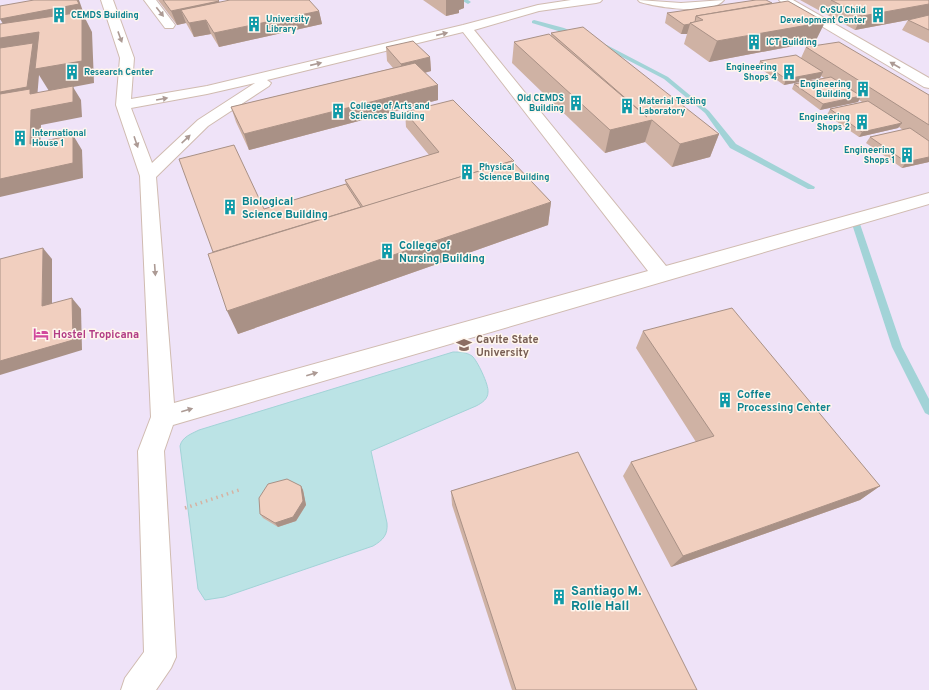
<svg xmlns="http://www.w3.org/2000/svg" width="929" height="690" font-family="Overpass,sans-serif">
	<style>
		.education { fill: #efe3f8 }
		.water { fill: #bbe3e5; stroke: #a2d3d7 }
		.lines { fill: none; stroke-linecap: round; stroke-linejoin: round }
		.stream { fill: #a2d3d7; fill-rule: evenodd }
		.minor-casing { stroke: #d0bbb0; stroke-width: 2 }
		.path { stroke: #d6b2a2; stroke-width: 3.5; stroke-dasharray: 1.5 4; stroke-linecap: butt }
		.minor { fill: #fff; fill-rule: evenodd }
		.wall { fill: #cfb2a4 }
		.shaded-wall { fill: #a99186 }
		.building { fill: #f1cfbf; stroke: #a99186 }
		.oneway { fill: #ac9a94 }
		.labels { text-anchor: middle; stroke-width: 3; stroke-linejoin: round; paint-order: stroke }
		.far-culture-label { font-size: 9px; font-weight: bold; fill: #0d838f; stroke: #fff6ed; text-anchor: start }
		.culture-label { font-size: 11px; font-weight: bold; fill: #0d838f; stroke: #fff6ed; text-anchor: start }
		.hotel-label { font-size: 11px; font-weight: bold; fill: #b23c85; stroke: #fff6ed; text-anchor: start }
		.education-label { font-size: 11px; font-weight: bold; fill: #785e54; stroke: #fff6ed; text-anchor: start }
		.near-culture-label { font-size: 13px; font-weight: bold; fill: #0d838f; stroke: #fff6ed; text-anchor: start }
	</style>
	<rect width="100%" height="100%" fill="#fcf2e7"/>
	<rect class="education" x="0" y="0" width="929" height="690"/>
	<path class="water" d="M 453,352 C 460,352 466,352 472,356 C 477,360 489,385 488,392 C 488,399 482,403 476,406 L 371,451 L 387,523 C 388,535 383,540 373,546 L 224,597 L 205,600 L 198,589 L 180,446 C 182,437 191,434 199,430 Z"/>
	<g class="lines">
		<g class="stream">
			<polygon points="461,0 468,0 471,2 468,4"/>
			<polygon points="534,20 564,28 581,35 578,37 532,23 532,21"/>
			<polygon points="595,41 599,41 668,77 709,111 736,144 815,187 814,189 808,189 730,148 705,113 664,79 595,43"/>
			<polygon points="856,221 860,224 902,347 929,399 929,415 925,413 892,347 852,224"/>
		</g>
		<g class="minor-casing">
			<g id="minor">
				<path d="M 101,0 L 113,0 L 134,58 L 131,99 L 207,86 L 463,25 L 538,5 L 571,0 L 602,0 L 600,2 L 596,3 L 539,11 L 474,30 L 666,266 L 929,193 L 929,204 L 173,425 L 164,451 L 176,657 L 171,668 L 156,690 L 121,690 L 125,678 L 144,652 L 138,451 L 151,417 L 140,176 L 116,105 L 120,58 ZM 463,32 L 648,271 L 174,403 L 156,177 L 208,126 L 269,86 L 271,83 L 267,80 ZM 255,83 L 198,120 L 152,163 L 131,108 L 207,94 Z"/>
				<polygon points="144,0 156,0 175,25 173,28 165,28"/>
				<path d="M 638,0 L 681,3 L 724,0 C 711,16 657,7 640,2 Z"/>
				<polygon points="779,0 793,0 929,78 929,88 924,87 781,2"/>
			</g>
		</g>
		<polyline class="path" points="185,508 239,490"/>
		<use href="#minor" class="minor"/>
	</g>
	<g class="wall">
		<polygon points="158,0 218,0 219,2 319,11 322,24 219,47 211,34 194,37 186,23 177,25"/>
		<polygon points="423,0 464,0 464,8 459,10 459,13 446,16"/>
		<polygon points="800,0 929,0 929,43 902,30 908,20 855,30"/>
		<polygon points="772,3 825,22 815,42 709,62 684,44 687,34 681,34 665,23 667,13"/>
		<polygon points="551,33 719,134 710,157 672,167 645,142 605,153 512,63 514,42 551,36"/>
		<polygon points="386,47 430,57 431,71 425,73 438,85 438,100 249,150 236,122 231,107 393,68 387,61"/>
		<polygon points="806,47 929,95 929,162 902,168 866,143 870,137 903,130 899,127 898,128 859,137 827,115 830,109 862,102 859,100 858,102 820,110 792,89 794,84 824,78 821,76 820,78 784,85 758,67 760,61 801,58"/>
		<polygon points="405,112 514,161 514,164 551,202 548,225 238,334 213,252 264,209 346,184 345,180 429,155 406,127"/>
		<polygon points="643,331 880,486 860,500 671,567 623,476 631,462 696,442 636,348"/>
		<polygon points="301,486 303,490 306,505 296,521 278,527 263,518 260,514"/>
		<polygon points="451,491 697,690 512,690 452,505"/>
	</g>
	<g class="shaded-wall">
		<polygon points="77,0 79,0 85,17 85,18 92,32 94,83 73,87 81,100 82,117 41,125 40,159 30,144 31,110 49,91 39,75 37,99 0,108 0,38 82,18 8,32 0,19"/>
		<polygon points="446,0 464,0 464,8 459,10 459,13 446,16"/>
		<polygon points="219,1 223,14 181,10 186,23 177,25 171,11"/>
		<polygon points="929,4 929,17 908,20 855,30 862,16"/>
		<polygon points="319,11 322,24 219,47 214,33"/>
		<polygon points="206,20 211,34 194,37 189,23"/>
		<polygon points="825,22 815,42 709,62 717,41"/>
		<polygon points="690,24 687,34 681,34 684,25"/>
		<polygon points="430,57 431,71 403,78 401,64"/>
		<polygon points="823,72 820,78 784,85 786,79"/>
		<polygon points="438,85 438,100 249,150 244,134"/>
		<polygon points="861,96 858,102 820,110 823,104"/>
		<polygon points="652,120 645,142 605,153 610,130"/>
		<polygon points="902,123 898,128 859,137 862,132"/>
		<polygon points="719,134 710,157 672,167 680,144"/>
		<polygon points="73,135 82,150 83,178 0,197 0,179"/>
		<polygon points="929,157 929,162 902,168 906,162"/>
		<polygon points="551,202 548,225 238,334 227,311"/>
		<polygon points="43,248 52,259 52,317 42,306"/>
		<polygon points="72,298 81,309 82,350 0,375 0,361"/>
		<polygon points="301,486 303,490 306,505 296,521 278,527 275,523"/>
		<polygon points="880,486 860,500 671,567 683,556"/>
	</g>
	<g class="building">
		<polygon points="34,0 77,0 79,4 0,19 0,6"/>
		<polygon points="163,0 218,0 219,1 171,11"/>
		<polygon points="230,0 309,0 319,11 214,33 206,20 189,23 181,10"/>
		<polygon points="756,0 766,0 772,3 696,16 695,22 690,23 690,24 684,25 667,13"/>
		<polygon points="831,0 929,0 929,4 862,16"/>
		<polygon points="788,1 825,22 717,41 690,23 703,20 696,16"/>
		<polygon points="82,12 82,61 35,69 39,32 0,38 0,24"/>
		<polygon points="929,15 929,30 908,20"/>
		<polygon points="583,27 719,134 680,144 652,120 610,130 514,42 549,34 647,117 551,33"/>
		<polygon points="413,41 430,57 401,64 386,47"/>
		<polygon points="839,42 929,95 929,125 806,47"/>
		<polygon points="33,43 27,87 0,92 0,48"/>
		<polygon points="796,55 823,72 786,79 760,61"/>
		<polygon points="415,63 438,85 244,134 231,107"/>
		<polygon points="831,77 861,96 823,104 794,84"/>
		<polygon points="73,86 73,102 31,110 30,144 73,135 73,163 0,179 0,94 30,89 30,94"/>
		<polygon points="453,100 514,161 512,162 512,161 363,207 345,180 439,152 405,112"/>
		<polygon points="868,101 902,123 862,132 830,109"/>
		<polygon points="910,128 929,141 929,157 906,162 870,137"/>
		<polygon points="234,145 264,209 346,184 361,207 213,252 179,159"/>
		<polygon points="512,161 551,202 227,311 208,254"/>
		<polygon points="43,248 42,306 72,298 73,340 0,361 0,259"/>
		<polygon points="732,308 880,486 683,556 631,462 714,436 643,331"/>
		<polygon points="578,452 697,690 516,690 451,491"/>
		<polygon points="287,479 301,486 303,501 293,517 275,523 260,514 259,498 268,484"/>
	</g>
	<defs><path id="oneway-solid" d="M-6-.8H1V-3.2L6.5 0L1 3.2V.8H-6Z"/></defs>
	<g class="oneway">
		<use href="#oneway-solid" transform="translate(160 12) rotate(52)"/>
		<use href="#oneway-solid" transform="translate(442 34) rotate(-13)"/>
		<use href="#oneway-solid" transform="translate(120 37) rotate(70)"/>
		<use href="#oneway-solid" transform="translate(316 64) rotate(-13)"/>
		<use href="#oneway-solid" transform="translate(895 65) rotate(-150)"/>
		<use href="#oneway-solid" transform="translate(162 99) rotate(-10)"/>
		<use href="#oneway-solid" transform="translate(186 139) rotate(-43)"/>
		<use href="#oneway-solid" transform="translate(136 142) rotate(71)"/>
		<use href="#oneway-solid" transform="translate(155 270) rotate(86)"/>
		<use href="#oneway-solid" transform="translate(312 374) rotate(-16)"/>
		<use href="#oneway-solid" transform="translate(187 410) rotate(-16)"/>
	</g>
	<defs>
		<g id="building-bare" transform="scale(1.2)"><path d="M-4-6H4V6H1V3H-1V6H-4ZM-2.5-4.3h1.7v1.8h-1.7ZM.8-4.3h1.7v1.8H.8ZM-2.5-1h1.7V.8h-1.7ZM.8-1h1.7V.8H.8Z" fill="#0f9aa8" stroke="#fff6ed" stroke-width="2.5" paint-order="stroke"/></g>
		<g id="hotel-bare" transform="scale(1.2)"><path d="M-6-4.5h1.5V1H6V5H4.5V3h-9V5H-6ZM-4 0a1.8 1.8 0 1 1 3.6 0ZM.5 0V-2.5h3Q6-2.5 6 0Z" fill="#d1479c" stroke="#fff6ed" stroke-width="2.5" paint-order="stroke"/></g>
		<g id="university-bare" transform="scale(1.2)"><path d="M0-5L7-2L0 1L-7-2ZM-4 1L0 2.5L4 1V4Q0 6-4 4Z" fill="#8d6e63" stroke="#fff6ed" stroke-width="2.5" paint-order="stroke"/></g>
	</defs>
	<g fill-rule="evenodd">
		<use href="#building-bare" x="59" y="15"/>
		<use href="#building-bare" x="878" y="15"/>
		<use href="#building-bare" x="254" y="24"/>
		<use href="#building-bare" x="754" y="42"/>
		<use href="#building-bare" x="72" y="72"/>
		<use href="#building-bare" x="789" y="72"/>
		<use href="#building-bare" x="863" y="89"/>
		<use href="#building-bare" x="576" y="103"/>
		<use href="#building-bare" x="627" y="106"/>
		<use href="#building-bare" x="338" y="111"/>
		<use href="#building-bare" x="862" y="122"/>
		<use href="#building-bare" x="20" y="138"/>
		<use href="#building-bare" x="907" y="155"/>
		<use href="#building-bare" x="467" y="172"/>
		<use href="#building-bare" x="230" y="207"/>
		<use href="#building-bare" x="387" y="251"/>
		<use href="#hotel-bare" x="41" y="334"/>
		<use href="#university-bare" x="464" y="345"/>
		<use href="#building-bare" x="725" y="400"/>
		<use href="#building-bare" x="559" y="597"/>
	</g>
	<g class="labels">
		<g class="far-culture-label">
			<text x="866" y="13" text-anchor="end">CvSU Child<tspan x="866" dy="10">Development Center</tspan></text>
			<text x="71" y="18">CEMDS Building</text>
			<text x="266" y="22">University<tspan x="266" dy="10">Library</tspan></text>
			<text x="766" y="45">ICT Building</text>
			<text x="777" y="70" text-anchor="end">Engineering<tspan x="777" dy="10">Shops 4</tspan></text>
			<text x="84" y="75">Research Center</text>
			<text x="851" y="87" text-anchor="end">Engineering<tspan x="851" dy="10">Building</tspan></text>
			<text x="564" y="101" text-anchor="end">Old CEMDS<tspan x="564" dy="10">Building</tspan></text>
			<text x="639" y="104">Material Testing<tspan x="639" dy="10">Laboratory</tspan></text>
			<text x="350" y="109">College of Arts and<tspan x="350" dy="10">Sciences Building</tspan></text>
			<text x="850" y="120" text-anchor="end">Engineering<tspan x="850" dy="10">Shops 2</tspan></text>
			<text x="32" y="136">International<tspan x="32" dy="10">House 1</tspan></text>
			<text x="895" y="153" text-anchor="end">Engineering<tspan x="895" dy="10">Shops 1</tspan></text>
			<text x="479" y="170">Physical<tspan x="479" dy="10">Science Building</tspan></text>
		</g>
		<g class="culture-label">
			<text x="242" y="205">Biological<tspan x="242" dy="13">Science Building</tspan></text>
			<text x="399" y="249">College of<tspan x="399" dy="13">Nursing Building</tspan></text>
			<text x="737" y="398">Coffee<tspan x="737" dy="13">Processing Center</tspan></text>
		</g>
		<g class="hotel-label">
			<text x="53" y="338">Hostel Tropicana</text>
		</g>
		<g class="education-label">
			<text x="476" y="343">Cavite State<tspan x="476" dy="13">University</tspan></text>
		</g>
		<g class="near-culture-label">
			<text x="571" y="595">Santiago M.<tspan x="571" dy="15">Rolle Hall</tspan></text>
		</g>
	</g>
</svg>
